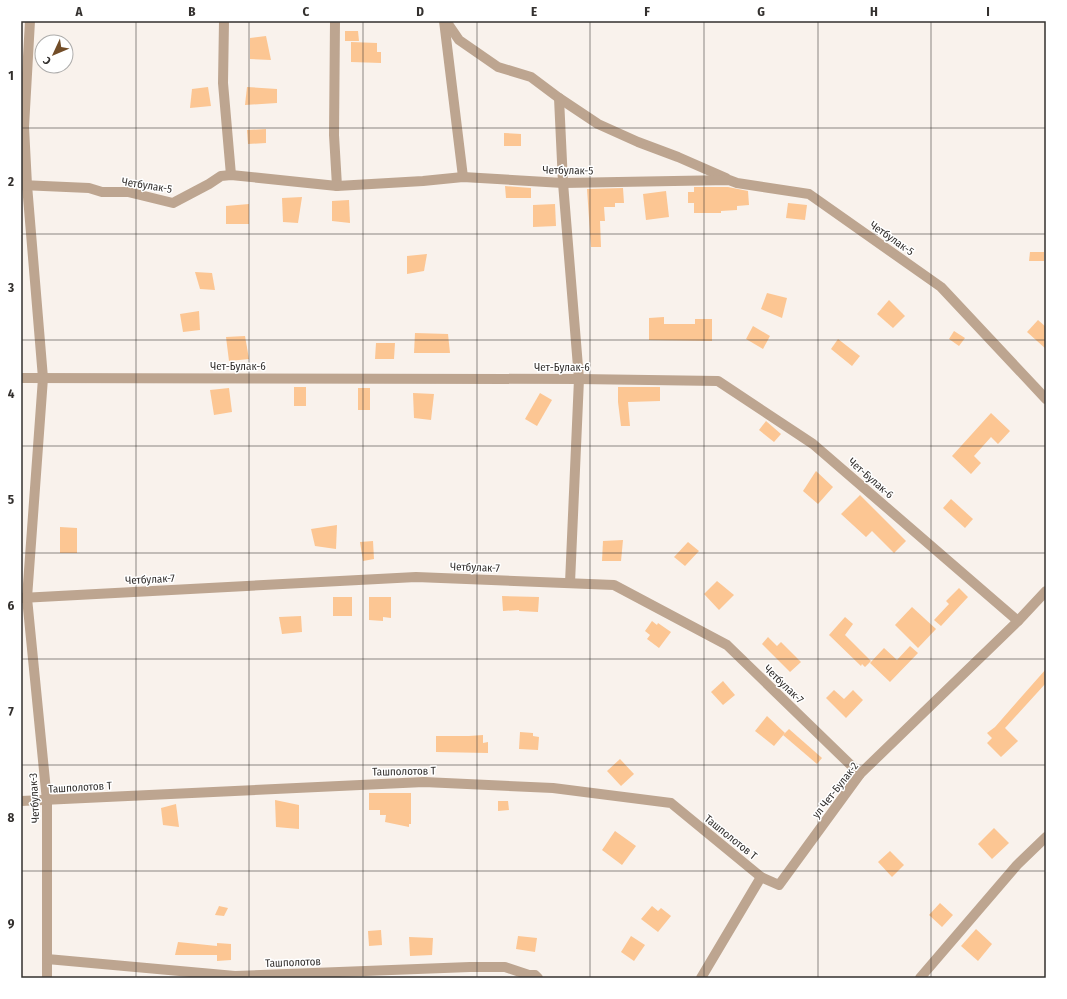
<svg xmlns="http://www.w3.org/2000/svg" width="1067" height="999" font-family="'Fira Sans Condensed',sans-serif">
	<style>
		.building { fill: #fcc693 }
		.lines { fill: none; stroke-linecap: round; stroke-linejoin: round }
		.minor { stroke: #bda590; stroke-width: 10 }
		.grid { fill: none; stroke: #33302e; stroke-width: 1; stroke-opacity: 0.55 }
		.labels { text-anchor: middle; stroke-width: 3; stroke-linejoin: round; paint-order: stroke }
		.street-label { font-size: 11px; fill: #33302e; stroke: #fff }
		.neatline { fill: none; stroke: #33302e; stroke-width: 1.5 }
		.grid-label { font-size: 13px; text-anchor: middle; font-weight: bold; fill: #33302e }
	</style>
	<rect width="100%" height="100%" fill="#f9f2ec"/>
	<g class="building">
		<polygon points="345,31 358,31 359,41 345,41"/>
		<polygon points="266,36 271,60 250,59 250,38"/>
		<polygon points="351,42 377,43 377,52 381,52 381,63 351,62"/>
		<polygon points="208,87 211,106 190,108 192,89"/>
		<polygon points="247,87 277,89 277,103 245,105"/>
		<polygon points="266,129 266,143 248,144 247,130"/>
		<polygon points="504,133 521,134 521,146 504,146"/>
		<polygon points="505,186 531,188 531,198 506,198"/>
		<polygon points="694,187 728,187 748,191 749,205 737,206 737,210 721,211 721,213 694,213 694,203 688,203 688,192 694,192"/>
		<polygon points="623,188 624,203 615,203 615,207 604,207 605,221 600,221 601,247 591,247 587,189"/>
		<polygon points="666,191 669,217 646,220 643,194"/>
		<polygon points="302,197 298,223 283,222 282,198"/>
		<polygon points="349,200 350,223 332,221 332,201"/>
		<polygon points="788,203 807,205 805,220 786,218"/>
		<polygon points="249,204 249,224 226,224 226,206"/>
		<polygon points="555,204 556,226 533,227 533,205"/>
		<polygon points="1030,252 1044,252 1044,261 1029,261"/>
		<polygon points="427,254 424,271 407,274 407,256"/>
		<polygon points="195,272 212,273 215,290 200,289"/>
		<polygon points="767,293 787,298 782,318 761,309"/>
		<polygon points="889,300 905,316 893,328 877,314"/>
		<polygon points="199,311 200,330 183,332 180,314"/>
		<polygon points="664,317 664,324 695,324 695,319 712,319 712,341 649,340 649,318"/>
		<polygon points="1038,320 1046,327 1046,349 1027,332"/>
		<polygon points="753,326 770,336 763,349 746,339"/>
		<polygon points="954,331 965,338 959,346 949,339"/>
		<polygon points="415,333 448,334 450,353 414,353"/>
		<polygon points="245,336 249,359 229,361 226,337"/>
		<polygon points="838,339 860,356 852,366 831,349"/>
		<polygon points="376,343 395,343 394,359 375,359"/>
		<rect x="294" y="387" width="12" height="19"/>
		<polygon points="618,387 660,387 660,401 628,402 630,426 621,426 618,402"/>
		<polygon points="229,388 232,412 214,415 210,390"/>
		<rect x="358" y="388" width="12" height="22"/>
		<polygon points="413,393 434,394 431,420 414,418"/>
		<polygon points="540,393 552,400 537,426 525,419"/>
		<polygon points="991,413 1010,431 998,444 991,437 974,456 981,463 971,474 952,456"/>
		<polygon points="766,421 781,434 774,442 759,430"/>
		<polygon points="816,471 833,487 818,504 803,491"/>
		<polygon points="860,495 906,541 894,553 872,531 866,537 841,514"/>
		<polygon points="951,499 973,519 965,528 943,508"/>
		<polygon points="337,525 336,549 315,546 311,529"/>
		<polygon points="60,527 77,528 77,553 60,553"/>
		<polygon points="623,540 621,561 602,561 603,541"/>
		<polygon points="373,541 374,559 363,561 360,542"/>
		<polygon points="688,542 699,551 685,566 674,557"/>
		<polygon points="717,581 734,595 719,610 704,594"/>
		<polygon points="959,588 968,597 941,626 934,620 949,604 946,601"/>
		<polygon points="502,596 539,597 538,612 519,611 519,610 503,611"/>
		<rect x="333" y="597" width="19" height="19"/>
		<polygon points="369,597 391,597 391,618 383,617 383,621 369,620"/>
		<polygon points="912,607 936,629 918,648 895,625"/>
		<polygon points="301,616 302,632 282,634 279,617"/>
		<polygon points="845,617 853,624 845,635 871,661 865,667 862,664 861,666 829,635"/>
		<polygon points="652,621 657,625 658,623 671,632 659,648 647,639 650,635 645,631"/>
		<polygon points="768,637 777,646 781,642 801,662 790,672 762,644"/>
		<polygon points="910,646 918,653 890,682 870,663 884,648 897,660"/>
		<polygon points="1046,669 1046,683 1005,728 1018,741 1001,757 987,743 992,738 987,733 995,727"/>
		<polygon points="723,681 735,695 723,705 711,692"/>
		<polygon points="834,690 844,699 853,690 863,700 846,718 826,698"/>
		<polygon points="767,716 785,733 774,746 755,731"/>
		<polygon points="789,729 822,758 817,764 783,735"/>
		<polygon points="520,732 533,733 533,736 539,737 538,750 519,749"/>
		<polygon points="483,735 483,743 488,742 488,753 436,752 436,736 469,736"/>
		<polygon points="620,759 634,774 621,786 607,771"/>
		<polygon points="369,793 411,793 411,824 409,824 409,827 385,822 386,815 380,815 380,810 369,810"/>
		<polygon points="275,800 299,805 299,829 276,827"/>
		<polygon points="498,801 508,801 509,810 498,811"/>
		<polygon points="176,804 179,827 163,825 161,808"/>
		<polygon points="994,828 1009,843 992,859 978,844"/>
		<polygon points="615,831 636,846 622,865 602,850"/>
		<polygon points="890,851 904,865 892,877 878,862"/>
		<polygon points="940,903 953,915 942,927 929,915"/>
		<polygon points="219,906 228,908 224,916 215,915"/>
		<polygon points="652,906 658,911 661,908 671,916 658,932 641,919"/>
		<polygon points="976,929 992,944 978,961 961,946"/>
		<polygon points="381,930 382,945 369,946 368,931"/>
		<polygon points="518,936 537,938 535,952 516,949"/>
		<polygon points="631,936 645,945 634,961 621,952"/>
		<polygon points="409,937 433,938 432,955 410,956"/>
		<polygon points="178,942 217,946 217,943 231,944 231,960 217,961 217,955 175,955"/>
	</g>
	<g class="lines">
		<g class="minor">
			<polyline points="30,21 24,127 27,185 43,378 27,598 47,801 47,978"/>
			<polyline points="224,21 223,83 231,175"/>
			<polyline points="335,21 334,135 337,186"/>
			<polyline points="444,21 463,177"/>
			<polyline points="446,21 459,40 498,67 531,77 559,98 598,124 638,142 678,157 726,178"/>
			<polyline points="559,98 563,183 579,379 570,583"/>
			<polyline points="21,185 89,188 102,192 128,192 173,203 209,184 221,176 231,175 337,186 423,181 463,177 563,183 729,180 737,183 809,194 941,287 1046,399"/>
			<polyline points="21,378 579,379 718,381 813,444 1018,621"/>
			<polyline points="21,598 416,577 614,585 727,645 860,774"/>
			<polyline points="21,801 424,782 553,788 671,803 761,877"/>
			<polyline points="47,959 235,976 470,967 505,967 529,975 535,975 538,978"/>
			<polyline points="701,978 761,877 779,885 860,774 1018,621 1046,591"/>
			<polyline points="920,978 1017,865 1046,837"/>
		</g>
	</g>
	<path class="grid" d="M 136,21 L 136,978M 249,21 L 249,978M 363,21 L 363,978M 477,21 L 477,978M 590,21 L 590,978M 704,21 L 704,978M 818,21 L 818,978M 931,21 L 931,978M 21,128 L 1046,128M 21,234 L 1046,234M 21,340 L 1046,340M 21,446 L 1046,446M 21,553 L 1046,553M 21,659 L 1046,659M 21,765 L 1046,765M 21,871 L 1046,871"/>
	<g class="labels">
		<g class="street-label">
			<text transform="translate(568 170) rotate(1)" y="4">Четбулак-5</text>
			<text transform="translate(147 185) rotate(9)" y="4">Четбулак-5</text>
			<text transform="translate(892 238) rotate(35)" y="4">Четбулак-5</text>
			<text x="238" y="370">Чет-Булак-6</text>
			<text x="562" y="371">Чет-Булак-6</text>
			<text transform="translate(871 478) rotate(41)" y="4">Чет-Булак-6</text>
			<text transform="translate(475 567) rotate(2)" y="4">Четбулак-7</text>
			<text transform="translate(150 579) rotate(-3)" y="4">Четбулак-7</text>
			<text transform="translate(784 684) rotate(44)" y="4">Четбулак-7</text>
			<text transform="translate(404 771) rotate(-1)" y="4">Ташполотов Т</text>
			<text transform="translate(80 787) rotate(-3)" y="4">Ташполотов Т</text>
			<text transform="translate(835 790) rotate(-52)" y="4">ул Чет-Булак-2</text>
			<text transform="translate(34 798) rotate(-93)" y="4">Четбулак-3</text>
			<text transform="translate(731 837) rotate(39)" y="4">Ташполотов Т</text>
			<text transform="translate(293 962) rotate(-2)" y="4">Ташполотов</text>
		</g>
	</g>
	<rect width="1067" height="999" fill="none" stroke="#ffffff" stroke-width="44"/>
	<g transform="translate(54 54) rotate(226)"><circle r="19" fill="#ffffff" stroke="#adacab"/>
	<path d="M0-3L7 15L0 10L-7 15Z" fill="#724d28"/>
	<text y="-6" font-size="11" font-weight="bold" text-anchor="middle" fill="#33302e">С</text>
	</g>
	<rect x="22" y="22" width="1023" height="955" class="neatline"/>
	<g class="grid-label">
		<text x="79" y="16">A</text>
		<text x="192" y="16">B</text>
		<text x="306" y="16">C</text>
		<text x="420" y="16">D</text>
		<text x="534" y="16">E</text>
		<text x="647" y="16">F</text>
		<text x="761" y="16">G</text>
		<text x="874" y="16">H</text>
		<text x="988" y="16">I</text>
		<text x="11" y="80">1</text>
		<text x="11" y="186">2</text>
		<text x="11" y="292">3</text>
		<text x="11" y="398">4</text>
		<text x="11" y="504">5</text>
		<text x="11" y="610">6</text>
		<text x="11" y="716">7</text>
		<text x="11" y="822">8</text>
		<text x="11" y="928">9</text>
	</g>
</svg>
